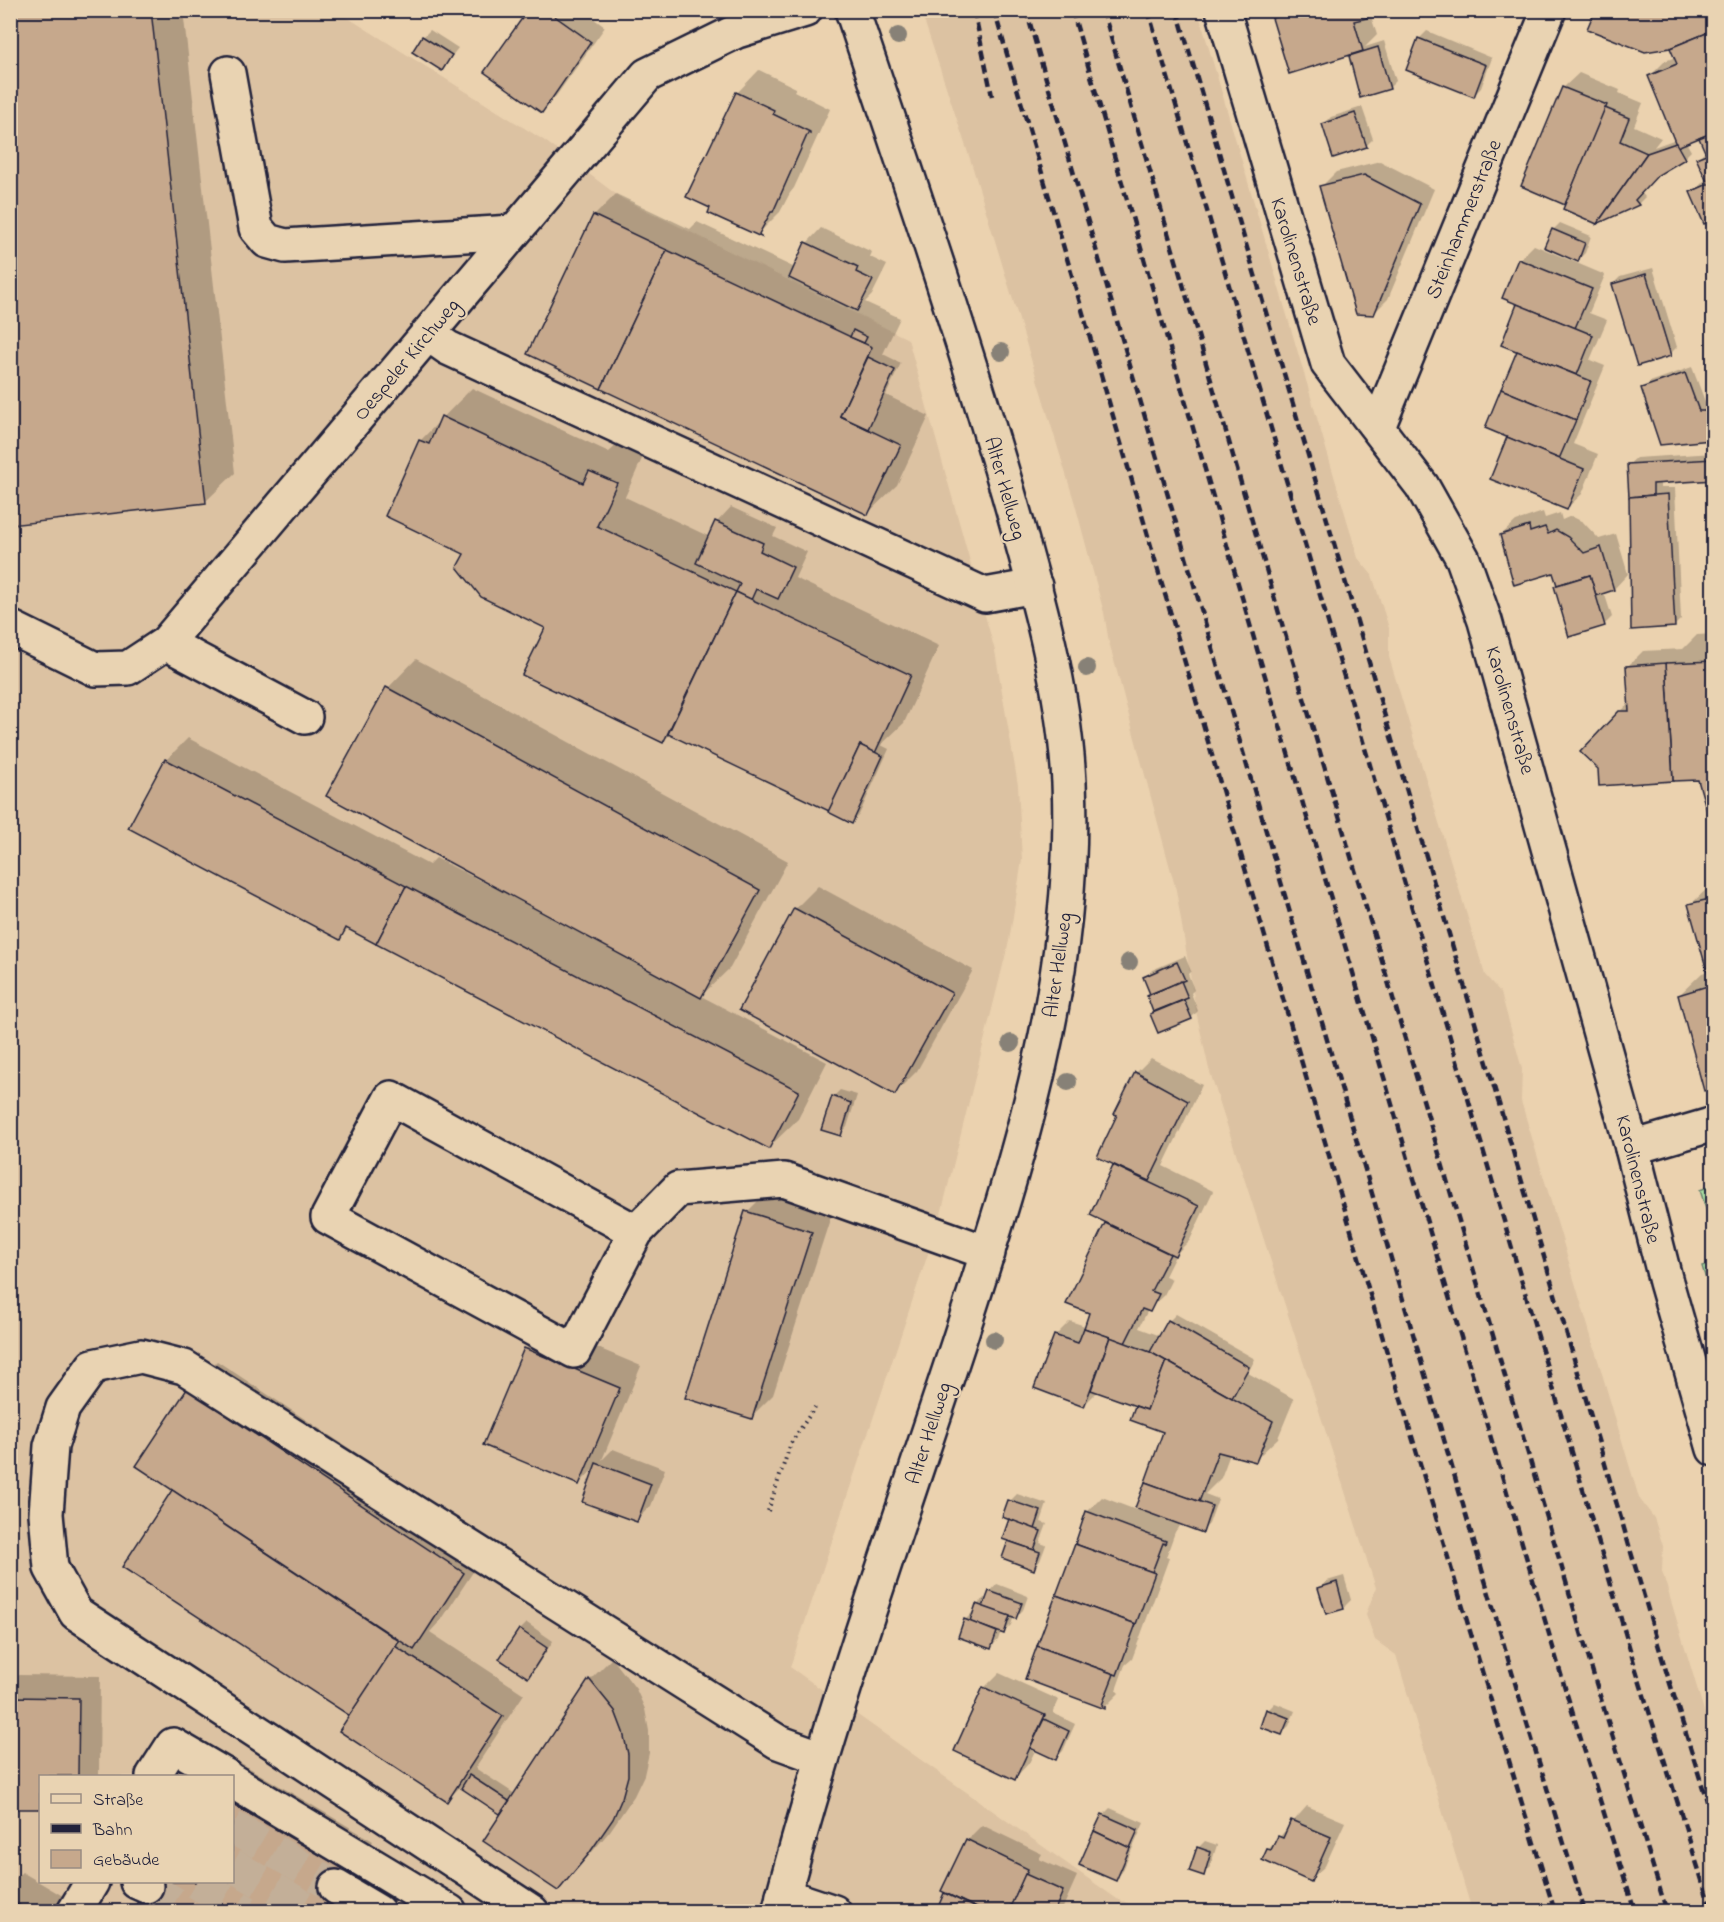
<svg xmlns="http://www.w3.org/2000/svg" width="1724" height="1922" font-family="'Indie Flower',sans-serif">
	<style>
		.built { fill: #dcc2a2; fill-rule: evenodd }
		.green { fill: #aae0a2; stroke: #66816e; stroke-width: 1.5 }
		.shadow { fill: #0003 }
		.building { fill: #c6a88c; stroke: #22223b; stroke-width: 1.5 }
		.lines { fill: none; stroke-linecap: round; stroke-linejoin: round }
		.minor-tunnel { stroke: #c3af98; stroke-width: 33; stroke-dasharray: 33 16; stroke-linecap: butt }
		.minor-casing { stroke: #22223b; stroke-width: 38 }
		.path { stroke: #22223b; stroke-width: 4; stroke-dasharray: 1.5 4.5; stroke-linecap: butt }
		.minor { stroke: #e9d3b2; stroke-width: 33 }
		.rail { stroke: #22223b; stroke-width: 4.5; stroke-dasharray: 9 4.5; stroke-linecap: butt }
		.tree { fill: #878177 }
		.labels { text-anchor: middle; stroke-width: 4.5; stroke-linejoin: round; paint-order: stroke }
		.street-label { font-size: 21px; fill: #22223b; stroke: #e9d3b2 }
	</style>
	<rect width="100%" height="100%" fill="#ebd2af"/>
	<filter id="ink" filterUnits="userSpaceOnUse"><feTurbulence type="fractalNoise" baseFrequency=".0167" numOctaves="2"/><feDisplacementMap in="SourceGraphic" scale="12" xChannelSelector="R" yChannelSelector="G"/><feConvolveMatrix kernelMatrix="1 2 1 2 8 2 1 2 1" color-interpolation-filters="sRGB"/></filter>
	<g filter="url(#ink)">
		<g class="built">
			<path d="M 11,11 L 337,11 L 545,141 L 621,198 L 908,339 L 995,651 L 1018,785 L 1022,860 L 1009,941 L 940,1218 L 790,1667 L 1117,1899 L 1148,1911 L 11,1912 ZM 40,1776 L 232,1776 L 232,1882 L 40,1882 Z"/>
			<polygon points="921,11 1198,11 1358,558 1372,575 1389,628 1389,657 1485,975 1501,993 1522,1069 1521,1101 1639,1498 1654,1518 1663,1546 1662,1571 1713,1741 1713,1911 1472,1911 1396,1655 1375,1640 1366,1614 1376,1588 1209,1069 1197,1016 1176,890 1109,642 1104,613 1075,504 972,165"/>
		</g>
		<g class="green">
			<polygon points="1713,1185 1714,1185 1713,1231 1700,1190"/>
			<polygon points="1713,1263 1714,1263 1713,1303 1702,1266"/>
		</g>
		<g class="shadow">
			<polygon points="10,10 183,10 235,473 206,501"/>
			<polygon points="530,10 582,10 605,27 556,96 542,111"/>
			<polygon points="1272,10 1372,10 1370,13 1377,35 1365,47 1384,41 1396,81 1389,88 1350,56 1354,52"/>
			<polygon points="1714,10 1714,218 1692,193 1707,178 1698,158 1706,150 1699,136 1686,142 1691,151 1684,158 1658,173 1641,192 1645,197 1638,204 1597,222 1567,204 1523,186 1564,87 1579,73 1620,90 1619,93 1643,103 1634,126 1661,138 1654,147 1676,139 1650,76 1665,61 1676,57"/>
			<polygon points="430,30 458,48 442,69 423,37"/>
			<polygon points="1427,31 1492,58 1481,88 1474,95 1408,69 1420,38"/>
			<polygon points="759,70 796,88 794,91 830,109 794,188 790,193 780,212 758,234 737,93"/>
			<polygon points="1362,107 1373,139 1366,146 1324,124 1331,117"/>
			<polygon points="1380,161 1434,189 1388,299 1373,314 1321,187 1336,172"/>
			<polygon points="616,194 690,229 697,222 795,268 807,243 821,228 872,252 870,257 887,265 872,295 865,302 900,318 883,354 901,363 886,395 929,416 897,485 868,513 594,216"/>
			<polygon points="1560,223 1591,236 1585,253 1578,260 1553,230"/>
			<polygon points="1534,245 1605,275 1589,313 1607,320 1590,360 1605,366 1573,444 1598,454 1582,494 1567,508 1509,436 1519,350 1519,260"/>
			<polygon points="1653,268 1677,347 1670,354 1613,284 1620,277"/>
			<polygon points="1692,367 1706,404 1714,405 1714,435 1710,439 1643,389 1650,382"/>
			<polygon points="472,388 609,452 619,443 644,454 625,497 710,537 717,522 731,507 777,528 773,536 807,552 795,578 939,646 904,723 881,745 889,749 859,815 852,822 671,734 663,741 547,628 466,554 420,441"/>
			<polygon points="1714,453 1714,478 1660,482 1660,488 1675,488 1681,619 1674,626 1632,629 1631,497 1628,465 1636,458"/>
			<polygon points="1543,512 1545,518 1560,513 1562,520 1571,516 1583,522 1599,539 1616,534 1628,574 1614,589 1604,592 1612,617 1604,625 1556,586 1558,584 1554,572 1501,535 1516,521"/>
			<polygon points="1714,634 1714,831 1699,778 1600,768 1582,752 1630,702 1628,666 1643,651 1683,649 1697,635"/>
			<polygon points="416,659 788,861 730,968 701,996 827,1062 798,1119 769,1147 349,928 340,938 166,760 188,738 429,865 436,858 489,885 490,883 328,796 388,688"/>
			<polygon points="1714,882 1714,1087 1679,995 1702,973 1709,971 1690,905"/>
			<polygon points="818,886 973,970 917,1071 895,1093 741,1010 795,909"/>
			<polygon points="1185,956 1191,971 1188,974 1194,990 1191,993 1198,1011 1191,1018 1152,1014 1154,1011 1149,996 1151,994 1145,978 1152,970"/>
			<polygon points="1151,1058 1202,1085 1163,1166 1213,1191 1190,1240 1176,1254 1165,1276 1172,1279 1164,1295 1148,1310 1139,1328 1161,1336 1169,1321 1176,1314 1255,1359 1248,1373 1294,1399 1278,1438 1255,1460 1230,1454 1221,1478 1205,1494 1218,1499 1209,1524 1202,1531 1181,1523 1175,1532 1166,1557 1169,1558 1132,1659 1125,1665 1116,1690 1119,1693 1105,1707 1027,1679 1087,1512 1102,1497 1136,1510 1165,1431 1136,1407 1138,1405 1098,1391 1084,1405 1055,1336 1070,1321 1085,1326 1091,1312 1068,1303 1107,1222 1092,1215 1115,1164 1119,1115 1136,1073"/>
			<polygon points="840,1090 857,1095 847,1127 840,1135 833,1097"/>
			<polygon points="769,1190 833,1210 773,1395 751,1417 747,1212"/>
			<polygon points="548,1327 641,1366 602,1460 613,1449 665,1469 651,1506 636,1520 597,1465 579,1484 526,1349"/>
			<polygon points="217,1361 492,1543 442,1619 430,1632 524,1694 475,1768 515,1794 590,1680 612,1658 636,1689 645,1709 649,1731 649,1753 644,1775 634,1796 610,1831 580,1866 558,1889 506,1808 499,1812 461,1786 447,1800 352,1715 173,1491 188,1390"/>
			<polygon points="1017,1494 1047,1504 1041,1522 1047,1524 1040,1543 1046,1545 1040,1561 1033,1568 1011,1518 1010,1501"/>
			<polygon points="1344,1576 1351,1600 1343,1608 1320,1588 1327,1581"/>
			<polygon points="997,1584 1028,1596 1023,1610 1016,1617 1014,1616 1011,1625 1004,1632 1001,1631 998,1640 991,1647 965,1620 972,1613 974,1614 977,1605 984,1598 987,1599 990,1592"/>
			<polygon points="527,1623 553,1641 535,1669 528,1676 520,1630"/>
			<polygon points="999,1673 1059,1700 1053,1713 1075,1724 1063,1751 1056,1758 1036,1749 1029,1763 1015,1778 984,1688"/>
			<polygon points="19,1675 100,1676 99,1776 40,1776 40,1808 10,1807 10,1684"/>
			<polygon points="1275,1703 1295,1711 1289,1726 1281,1733 1268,1710"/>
			<polygon points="234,1759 373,1841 332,1912 133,1912 151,1882 232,1882 232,1776 216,1776"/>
			<polygon points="1307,1806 1345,1822 1325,1866 1310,1880 1268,1850"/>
			<polygon points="1110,1808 1144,1823 1122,1872 1115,1879 1103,1815"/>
			<polygon points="982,1825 1042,1854 1039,1859 1077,1876 1061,1912 937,1912 967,1840"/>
			<polygon points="1205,1841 1217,1845 1210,1867 1203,1874 1198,1848"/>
			<polygon points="22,1872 90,1912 10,1912 10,1883"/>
		</g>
		<g class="building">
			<polygon points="10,10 151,10 206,503 10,525"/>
			<polygon points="528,10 546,10 591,42 542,113 484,72"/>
			<polygon points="1270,10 1297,10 1272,18"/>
			<polygon points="1297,10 1365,10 1367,18 1354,21 1363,51 1289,74 1272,18"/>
			<polygon points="1595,10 1714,10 1714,30 1670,48 1645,52 1587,29"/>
			<polygon points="1714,30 1714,132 1677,147 1648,76 1677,64 1670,48"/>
			<polygon points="422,36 452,55 442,71 412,52"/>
			<polygon points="1418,38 1486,65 1474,97 1406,70"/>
			<polygon points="1378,47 1390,89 1360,98 1349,56"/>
			<polygon points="1562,87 1607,105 1565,205 1521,186"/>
			<polygon points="736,92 774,110 773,114 810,132 810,134 808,133 773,212 771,212 759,234 761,237 708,213 710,208 686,197"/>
			<polygon points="1605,108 1629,118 1620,141 1647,153 1597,224 1563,209"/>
			<polygon points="1355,113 1367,147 1333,158 1322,124"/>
			<polygon points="1714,132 1714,220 1704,224 1690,192 1708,184 1696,158 1706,154 1699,138"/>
			<polygon points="1676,143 1685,159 1658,175 1635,200 1639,205 1597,224 1647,153"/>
			<polygon points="1364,175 1420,204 1374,315 1356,314 1319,186"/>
			<polygon points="593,215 667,250 601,389 527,354"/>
			<polygon points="1552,229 1585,243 1578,262 1544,247"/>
			<polygon points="805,242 858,267 856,272 873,280 857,311 789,278"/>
			<polygon points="667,250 872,347 840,416 901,445 868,515 601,389"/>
			<polygon points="1518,259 1592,289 1575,328 1502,298"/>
			<polygon points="1646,274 1671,356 1637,366 1612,284"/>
			<polygon points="1517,304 1593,335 1577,375 1501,345"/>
			<polygon points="853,330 867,337 864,343 850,337"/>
			<polygon points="1517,351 1591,381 1576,420 1501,389"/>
			<polygon points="868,357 895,370 868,429 840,416"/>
			<polygon points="1685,373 1699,411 1707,411 1711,440 1660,445 1641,388"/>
			<polygon points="1501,389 1576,420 1559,459 1485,428"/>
			<polygon points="441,416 583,483 589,471 617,483 597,526 736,592 663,743 522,675 545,628 481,597 457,567 464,554 385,516 419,440 429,444"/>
			<polygon points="1507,437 1584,469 1567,510 1490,479"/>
			<polygon points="1714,459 1714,480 1653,484 1653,495 1629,497 1627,464"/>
			<polygon points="1668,494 1675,627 1631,630 1629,497"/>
			<polygon points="715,521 763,543 760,551 793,567 778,599 756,589 751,600 736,592 740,584 696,563"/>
			<polygon points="1529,526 1530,532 1545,527 1548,534 1556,530 1568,537 1584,553 1601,547 1614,590 1596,596 1590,575 1557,585 1553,573 1514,585 1500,535"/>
			<polygon points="1590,575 1605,626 1569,637 1554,586"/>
			<polygon points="736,592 911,675 875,753 860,745 829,811 668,734"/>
			<polygon points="1714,661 1714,836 1698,780 1673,781 1666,663"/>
			<polygon points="1666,663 1673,781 1599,786 1598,769 1580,752 1619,711 1629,711 1626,666"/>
			<polygon points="386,687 760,890 701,998 326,796"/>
			<polygon points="860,745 883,756 852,824 828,812"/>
			<polygon points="165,759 406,886 376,944 346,928 340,940 128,828"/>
			<polygon points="406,886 799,1091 769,1149 376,944"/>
			<polygon points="1714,898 1714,984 1711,985 1688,904"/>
			<polygon points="794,908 952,993 895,1095 739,1010"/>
			<polygon points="1177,962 1185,980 1150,994 1143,977"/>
			<polygon points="1181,981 1188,998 1153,1012 1147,996"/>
			<polygon points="1714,984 1714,1089 1704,1091 1678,995"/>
			<polygon points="1184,1000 1192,1019 1158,1033 1150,1014"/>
			<polygon points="1135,1072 1188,1101 1149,1181 1097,1157 1117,1115 1114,1114"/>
			<polygon points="832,1096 851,1103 841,1136 821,1130"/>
			<polygon points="1113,1165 1199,1206 1175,1256 1090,1215"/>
			<polygon points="745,1211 812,1232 752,1419 685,1398"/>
			<polygon points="1105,1223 1170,1254 1151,1291 1159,1294 1150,1312 1142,1309 1125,1343 1084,1328 1089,1313 1066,1304"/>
			<polygon points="1168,1320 1249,1367 1232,1398 1150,1352"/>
			<polygon points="1084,1328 1110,1337 1084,1407 1034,1388 1054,1335 1078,1343"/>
			<polygon points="1110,1337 1150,1352 1166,1361 1147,1410 1091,1390"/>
			<polygon points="524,1348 620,1388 579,1485 483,1445"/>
			<polygon points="1166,1361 1273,1421 1256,1462 1218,1452 1199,1502 1145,1482 1163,1432 1130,1420 1135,1406 1147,1410"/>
			<polygon points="187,1389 464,1573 414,1650 136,1466"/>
			<polygon points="596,1463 651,1484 637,1522 582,1502"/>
			<polygon points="1145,1482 1212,1506 1203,1533 1135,1508"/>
			<polygon points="172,1490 399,1641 350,1716 122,1567"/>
			<polygon points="1008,1500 1041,1511 1035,1529 1002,1517"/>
			<polygon points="1086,1511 1166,1541 1165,1544 1163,1543 1152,1572 1075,1544"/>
			<polygon points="1009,1519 1041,1531 1034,1550 1002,1539"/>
			<polygon points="1008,1541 1040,1552 1034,1570 1002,1558"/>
			<polygon points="1075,1544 1155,1573 1136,1624 1056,1595"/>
			<polygon points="1337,1582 1344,1609 1326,1614 1318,1588"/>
			<polygon points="989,1591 1022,1603 1016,1619 983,1607"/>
			<polygon points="1056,1595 1136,1624 1117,1675 1037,1646"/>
			<polygon points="976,1604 1010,1616 1004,1634 970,1622"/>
			<polygon points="964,1619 997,1632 991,1649 958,1637"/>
			<polygon points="519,1629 547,1648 528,1678 499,1659"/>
			<polygon points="395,1646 503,1716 447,1802 339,1731"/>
			<polygon points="1037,1646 1114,1674 1102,1705 1105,1706 1105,1709 1025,1679"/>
			<polygon points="589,1679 615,1711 623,1732 628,1754 628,1776 622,1798 613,1819 588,1855 558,1891 483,1841"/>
			<polygon points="983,1687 1045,1715 1015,1780 954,1751"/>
			<polygon points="10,1697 79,1698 78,1776 40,1776 40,1809 10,1809"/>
			<polygon points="1266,1709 1289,1718 1282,1735 1260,1727"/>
			<polygon points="1044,1719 1069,1731 1056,1760 1030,1748"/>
			<polygon points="469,1775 509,1801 500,1814 461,1788"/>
			<polygon points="232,1804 346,1870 322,1912 132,1912 149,1882 232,1882"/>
			<polygon points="1102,1814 1138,1830 1130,1848 1094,1831"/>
			<polygon points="1291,1820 1331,1837 1311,1882 1262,1860 1267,1849 1271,1850 1278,1836 1283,1838"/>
			<polygon points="1094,1831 1130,1848 1116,1881 1079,1865"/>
			<polygon points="966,1839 1028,1869 1008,1912 985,1912 941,1891"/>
			<polygon points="1197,1847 1211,1852 1204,1876 1189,1871"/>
			<polygon points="1025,1874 1063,1891 1054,1912 1008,1912"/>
			<polygon points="944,1893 985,1912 936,1912"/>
			<polygon points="10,1900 31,1912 10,1912"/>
		</g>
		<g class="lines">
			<g class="minor-tunnel">
				<polyline points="232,1827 336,1887"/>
				<polyline points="232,1865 313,1912"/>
				<polyline points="196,1882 247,1912"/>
				<polyline points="146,1886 189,1912"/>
			</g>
			<g class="minor-casing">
				<g id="minor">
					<polyline points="1223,10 1328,364 1422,486 1463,559 1485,621 1632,1148 1666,1282 1714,1449"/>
					<polyline points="228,73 256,228 267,241 285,246 513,232"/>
					<polyline points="428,334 448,348 985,595 1035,586"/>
					<polyline points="1378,427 1549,10"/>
					<polyline points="12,628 95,669 128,668 166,643 647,75 737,31 805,10"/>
					<polyline points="166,643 305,717"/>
					<polyline points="1632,1148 1714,1124"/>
					<polyline points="636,1232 391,1098 328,1217 574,1351 636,1232 678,1189 784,1180 988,1253"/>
					<polyline points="153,1776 173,1745 226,1776"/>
					<polyline points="232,1781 450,1912"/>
					<polyline points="137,1882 146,1886"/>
					<polyline points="336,1887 378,1912"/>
					<polyline points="783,1895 834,1912"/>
					<polyline points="74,1912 92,1882"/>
					<polyline points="532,1912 76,1613 51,1568 46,1514 51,1446 63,1408 93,1366 141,1356 184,1367 778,1742 822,1758"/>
					<path d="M 779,1912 C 829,1720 896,1532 958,1344 C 1017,1162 1078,977 1069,783 C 1064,683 1035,587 1008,492 C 961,330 906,171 852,10"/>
				</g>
			</g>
			<polyline class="path" points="768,1511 791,1443 815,1407"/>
			<use href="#minor" class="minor"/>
			<g class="rail">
				<polyline points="974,10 992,96"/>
				<path d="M 994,10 C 1181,644 1362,1280 1555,1912"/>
				<polyline points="1026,10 1523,1710 1585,1912"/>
				<polyline points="1072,10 1257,649 1568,1698 1635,1912"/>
				<polyline points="1103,10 1285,634 1596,1683 1667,1912"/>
				<polyline points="1148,10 1636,1670 1712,1912"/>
				<polyline points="1177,10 1663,1661 1714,1823"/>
			</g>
		</g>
		<g class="tree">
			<circle cx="898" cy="36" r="9"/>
			<circle cx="1001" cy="352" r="9"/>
			<circle cx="1087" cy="668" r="9"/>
			<circle cx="1129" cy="962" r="9"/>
			<circle cx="1011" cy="1043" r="9"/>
			<circle cx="1068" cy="1082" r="9"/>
			<circle cx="994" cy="1340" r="9"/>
		</g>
	</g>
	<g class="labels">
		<g class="street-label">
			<text transform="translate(1463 219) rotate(-68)" y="7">Steinhammerstraße</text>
			<text transform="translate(1297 261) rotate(73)" y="7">Karolinenstraße</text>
			<text transform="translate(406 359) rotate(-50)" y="7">Oespeler Kirchweg</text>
			<text transform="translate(1006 488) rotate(74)" y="7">Alter Hellweg</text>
			<text transform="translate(1511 710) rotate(74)" y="7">Karolinenstraße</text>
			<text transform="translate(1057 965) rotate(-82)" y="7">Alter Hellweg</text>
			<text transform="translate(1639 1179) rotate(76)" y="7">Karolinenstraße</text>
			<text transform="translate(928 1433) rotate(-72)" y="7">Alter Hellweg</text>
		</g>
	</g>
	<rect width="1724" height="1922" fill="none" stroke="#e9d3b2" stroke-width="36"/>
	<rect x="18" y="18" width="1688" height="1886" fill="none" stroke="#22223b" stroke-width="2" filter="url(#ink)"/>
	<rect x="39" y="1775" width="195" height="108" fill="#e9d3b2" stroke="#998c82" stroke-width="1.5"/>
	<rect x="51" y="1794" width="30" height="9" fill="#e9d3b2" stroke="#998c82" stroke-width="1.5"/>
	<text x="93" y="1805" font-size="18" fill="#22223b">Straße</text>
	<rect x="51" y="1824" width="30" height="9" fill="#22223b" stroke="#998c82" stroke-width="1.5"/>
	<text x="93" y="1835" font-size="18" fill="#22223b">Bahn</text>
	<rect x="51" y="1850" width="30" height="18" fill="#c6a88c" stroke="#998c82" stroke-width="1.5"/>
	<text x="93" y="1865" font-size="18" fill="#22223b">Gebäude</text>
</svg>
